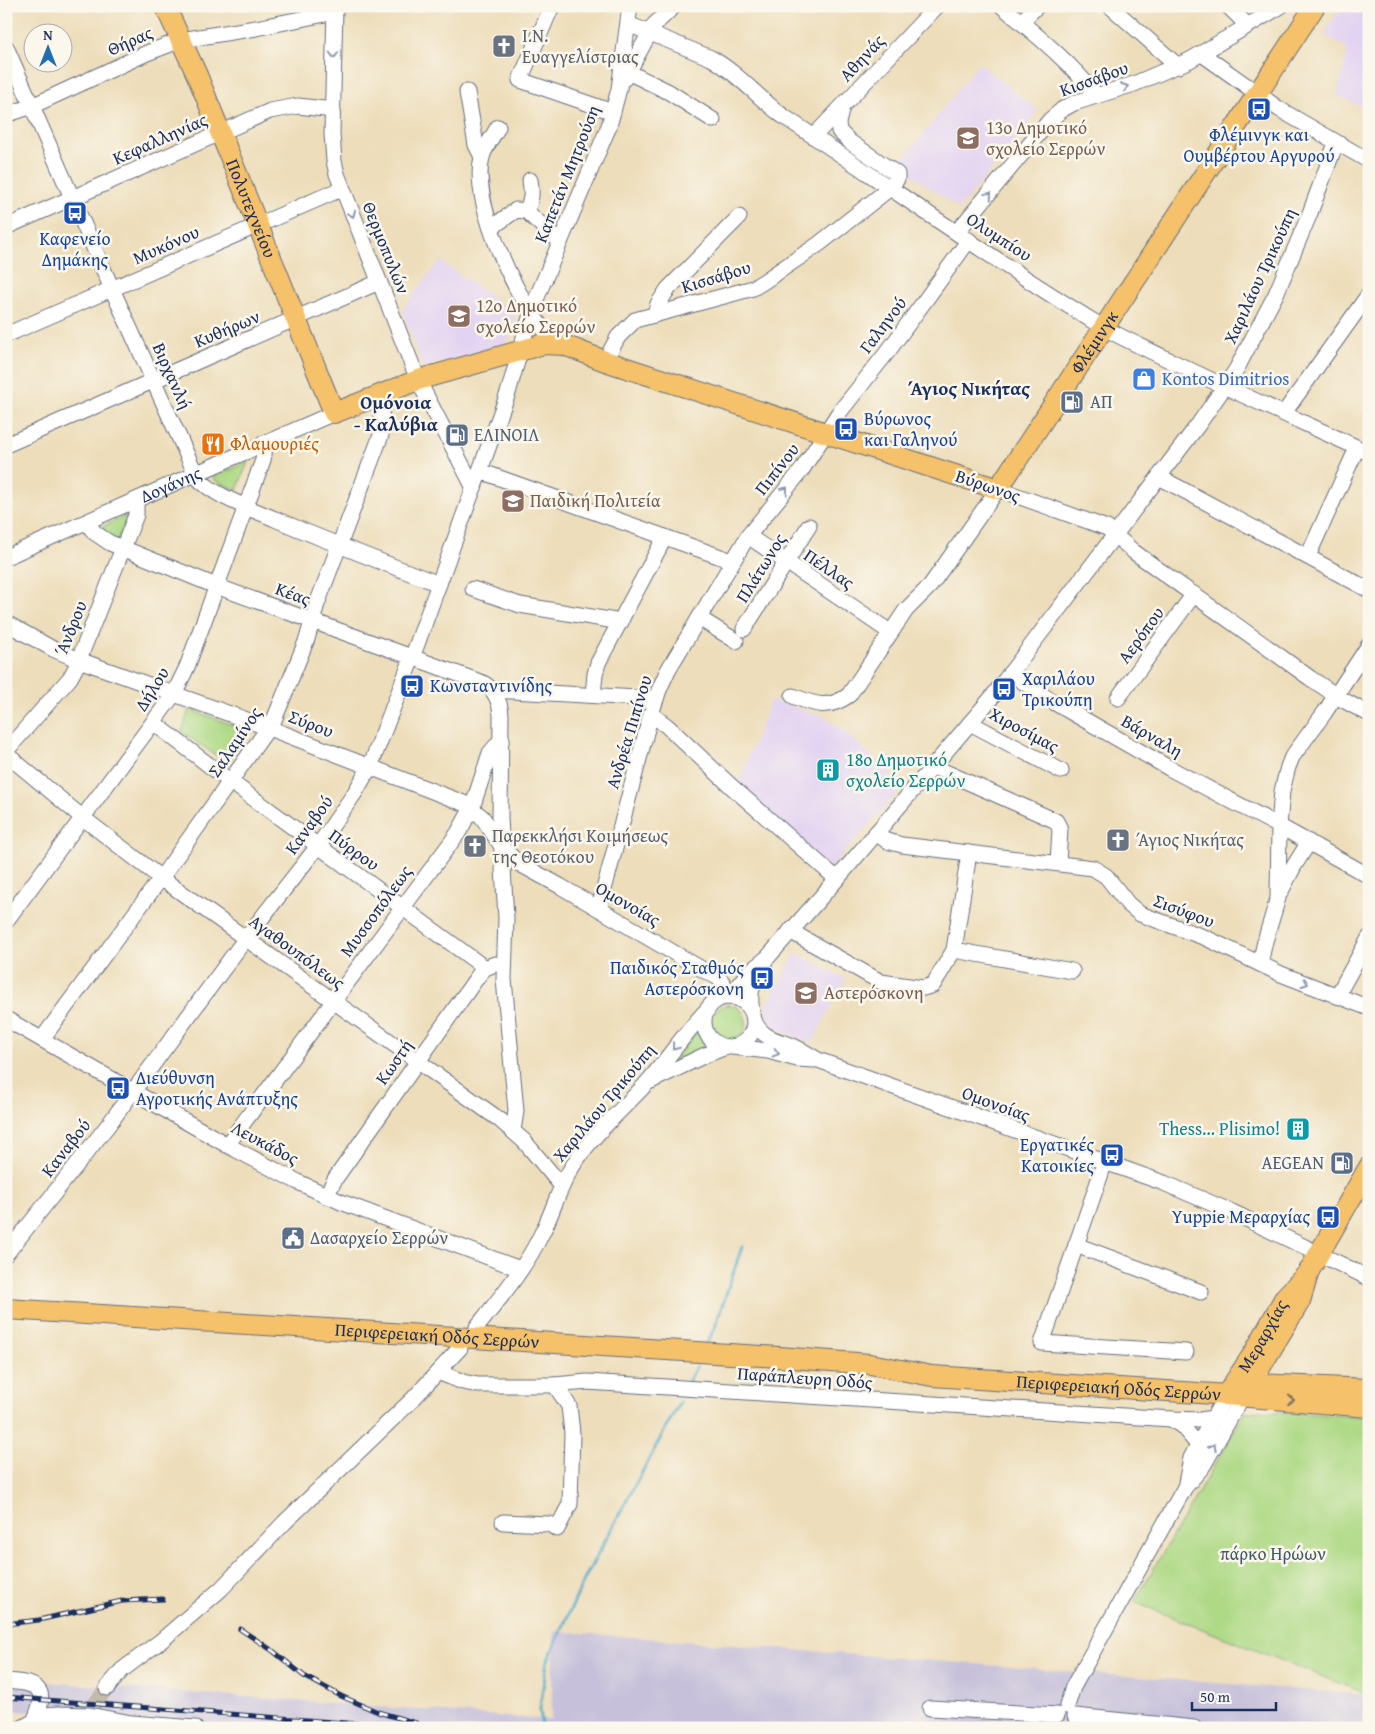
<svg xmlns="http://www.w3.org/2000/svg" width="1375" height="1734" font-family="'Gentium Book Plus',serif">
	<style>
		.built { fill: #e3d3f2 }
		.industrial { fill: #c6c0da }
		.green { fill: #aed985; stroke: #648472 }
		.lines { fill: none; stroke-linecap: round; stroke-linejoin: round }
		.stream { stroke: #46a8c6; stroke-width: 3 }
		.minor-tunnel { stroke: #c3baa8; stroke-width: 15; stroke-dasharray: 15 8; stroke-linecap: butt }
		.minor-casing { stroke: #646c7e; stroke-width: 17 }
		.major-casing { stroke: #646c7e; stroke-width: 22 }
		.minor { stroke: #fff; stroke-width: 15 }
		.major { stroke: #f5c16b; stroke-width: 20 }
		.rail-casing { stroke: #1b2f5e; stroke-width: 5 }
		.rail { stroke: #fbf7ec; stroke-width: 3; stroke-dasharray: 9; stroke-linecap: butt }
		.oneway { stroke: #8d97ae }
		.oneway2 { stroke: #7d7164 }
		.labels { text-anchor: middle; stroke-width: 5; stroke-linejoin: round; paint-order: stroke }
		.worship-label { font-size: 18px; fill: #5b616d; stroke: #fbf7ec; text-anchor: start }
		.street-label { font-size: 18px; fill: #1b2f5e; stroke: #fbf7ec }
		.education-label { font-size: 18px; fill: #785e54; stroke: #fbf7ec; text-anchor: start }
		.transit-label { font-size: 18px; fill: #164399; stroke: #fbf7ec; text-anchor: start }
		.shop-label { font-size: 18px; fill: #366cbe; stroke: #fbf7ec; text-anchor: start }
		.service-label { font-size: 18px; fill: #4e5e75; stroke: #fbf7ec; text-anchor: start }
		.food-label { font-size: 18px; fill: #c56008; stroke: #fbf7ec; text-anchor: start }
		.culture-label { font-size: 18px; fill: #0d838f; stroke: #fbf7ec; text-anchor: start }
		.park-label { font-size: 18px; fill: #405a68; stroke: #fbf7ec }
		.neighbourhood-label { font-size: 19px; font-weight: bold; fill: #1b2f5e; stroke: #fbf7ec }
	</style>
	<rect width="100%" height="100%" fill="#fbf7ec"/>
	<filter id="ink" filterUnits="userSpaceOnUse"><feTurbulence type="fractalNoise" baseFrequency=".02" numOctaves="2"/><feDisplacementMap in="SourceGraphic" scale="10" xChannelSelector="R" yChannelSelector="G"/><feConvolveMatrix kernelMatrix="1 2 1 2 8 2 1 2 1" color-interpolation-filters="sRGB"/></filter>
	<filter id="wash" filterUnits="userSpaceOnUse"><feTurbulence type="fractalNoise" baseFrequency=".0096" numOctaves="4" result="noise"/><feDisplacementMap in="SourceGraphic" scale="20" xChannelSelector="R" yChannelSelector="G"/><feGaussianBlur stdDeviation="1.12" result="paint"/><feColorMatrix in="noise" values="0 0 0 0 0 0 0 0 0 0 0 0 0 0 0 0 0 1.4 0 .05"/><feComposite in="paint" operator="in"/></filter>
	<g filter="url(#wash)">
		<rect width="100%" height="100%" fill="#edddba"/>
		<g class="built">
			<polygon points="1342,6 1369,6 1369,110 1337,95 1348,49 1324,34"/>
			<polygon points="979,63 1038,111 959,209 899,165"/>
			<polygon points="440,261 514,312 515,320 507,344 423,368 402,310"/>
			<polygon points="771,700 825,717 843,730 904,786 830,868 740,789 739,781"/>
			<polygon points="796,953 846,979 812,1043 767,1025 766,1007"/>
		</g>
		<polygon class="industrial" points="554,1631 1369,1695 1369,1728 240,1728 6,1710 6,1679 551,1720"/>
		<g class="green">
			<polygon points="248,462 237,490 216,481 213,477"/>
			<polygon points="127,515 128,516 119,539 117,542 103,530 102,527"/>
			<polygon points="189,709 249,731 227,763 182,732"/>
			<circle cx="728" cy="1023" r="18"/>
			<polygon points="697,1032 707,1047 671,1063"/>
			<polygon points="1256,1411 1369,1417 1369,1695 1134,1602 1245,1413"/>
		</g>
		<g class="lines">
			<g class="stream">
				<polyline points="706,1345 715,1327 742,1247"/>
				<polyline points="688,1383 696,1367"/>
				<polyline points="542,1728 540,1709 547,1662 585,1578 680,1402"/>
			</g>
		</g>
	</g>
	<g filter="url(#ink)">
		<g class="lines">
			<polyline class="minor-tunnel" points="80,1723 107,1688"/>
			<g class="minor-casing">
				<g id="minor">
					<polyline points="335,6 332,134 334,161 337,174 418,380 474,488"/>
					<polyline points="552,6 520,80 613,112"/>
					<path d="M 1002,6 C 1035,34 1069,61 1096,95"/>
					<polyline points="1110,6 1178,66"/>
					<polyline points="1228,6 1247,25"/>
					<polyline points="1021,22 1037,6"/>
					<path d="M 628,24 L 711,58 C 738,73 758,98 783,116 C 887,185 990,258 1096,323 C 1119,337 1145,348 1169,360 C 1235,392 1302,422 1369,453"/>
					<path d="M 6,47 L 112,289 L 197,477 C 213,496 252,509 275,519 C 329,542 384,563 439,584"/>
					<polyline points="1202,54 1279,109 1369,161"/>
					<polyline points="628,72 669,92 713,120"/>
					<polyline points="625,78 654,25 674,6"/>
					<polyline points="467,92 476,145 482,157"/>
					<polyline points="6,115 32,106 147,53 181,40 256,28 335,12"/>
					<path d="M 498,127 C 493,136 485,147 482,157 C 471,200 513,292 540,325 C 547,333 555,339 564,345"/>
					<polyline points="814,136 937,6"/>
					<path d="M 526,211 C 532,201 532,192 530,180"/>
					<polyline points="6,227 270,111 298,106 333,110"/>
					<polyline points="491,228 516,210 526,211 560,242"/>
					<polyline points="957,232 1050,120 1063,109 1074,103 1134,84 1190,60 1281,6"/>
					<polyline points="655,314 658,304 668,289 739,217"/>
					<polyline points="6,335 341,189"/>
					<polyline points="605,361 618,337 635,320 728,295 753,288 763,282 819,244 890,188 897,179 897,174 850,142 839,131 838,123 842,107"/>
					<polyline points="1284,413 1369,294"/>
					<polyline points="6,445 379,282"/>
					<polyline points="480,471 732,561"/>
					<polyline points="1159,477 1369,590"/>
					<path d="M 87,523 L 95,533 L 110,543 L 216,586 L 483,683 C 496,690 500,702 501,715 L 500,818 L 506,918 L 504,979 L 516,1111 L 513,1131"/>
					<polyline points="748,536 890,632"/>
					<polyline points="1308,556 1357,448"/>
					<path id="s1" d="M 6,557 L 334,413"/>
					<polyline points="473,589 520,605 621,622"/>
					<polyline points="699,618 736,641"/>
					<path d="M 6,623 L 53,649 L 79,660 L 269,728 L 466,804 L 482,817 L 503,848 L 518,863 L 560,886 L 705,971 C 717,976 728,982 726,997"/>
					<polyline points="744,629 809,526"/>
					<polyline points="1010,673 1050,700 1169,768 1279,826 1282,791 1288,767 1292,757 1325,712 1369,645"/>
					<polyline points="492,690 656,699"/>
					<polyline points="593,695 595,674 598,663 665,537"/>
					<path d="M 793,696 C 815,705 828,710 849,695 L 906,610 L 930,586 L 998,489 L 1107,528 L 1134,552 L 1310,678 L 1343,700 L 1369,714"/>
					<polyline points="1118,698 1194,594"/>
					<polyline points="651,714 667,726 732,787 837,879"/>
					<polyline points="154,723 231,782 485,968"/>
					<polyline points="970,723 1061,771"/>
					<polyline points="6,751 70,678 76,667 136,515 136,501"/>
					<polyline points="6,754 83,818 161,878 500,1120 524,1141 561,1185"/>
					<polyline points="934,767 1056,821 1060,829 1058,863"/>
					<polyline points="876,833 887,841 902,845 1093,868 1106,876 1128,904 1140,914 1206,938 1281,974 1369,1008"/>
					<polyline points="969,853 954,950 1072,971"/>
					<polyline points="1280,893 1294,866 1309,842"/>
					<polyline points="599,908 651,714 659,690 668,670 748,536 801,471 838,414 889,350 969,240"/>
					<polyline points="6,921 174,694 187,667 263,460 265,448 264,443"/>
					<polyline points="790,931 881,982 923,988 933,985 954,950"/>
					<polyline points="1260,964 1265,941 1278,898 1279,826 1369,876"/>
					<polyline points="1337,996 1369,938"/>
					<circle cx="729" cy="1022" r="25"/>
					<polyline points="729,997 747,974 768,957 837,879 993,696 1198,425 1236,370 1276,294 1310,213 1336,143"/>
					<path d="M 752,1012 C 748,986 754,986 764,965"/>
					<polyline points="6,1019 227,1145 298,1182 341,1202 520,1269"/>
					<path d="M 754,1020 C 761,1038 776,1040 793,1046 C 802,1050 810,1055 818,1060 L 1164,1183 L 1232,1212 L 1369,1278"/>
					<polyline points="42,1039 161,878 274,720 307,639 317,604 381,435 382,417 376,396"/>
					<polyline points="733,1047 768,1051 797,1059 814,1060"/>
					<polyline points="651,1081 703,1056 726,1047"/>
					<polyline points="227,1145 458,833 472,808 490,753 502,739"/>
					<polyline points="1105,1162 1042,1343 1186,1352"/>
					<polyline points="326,1196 335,1179 478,976 485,968 495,964"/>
					<polyline points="1076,1245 1201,1292"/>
					<polyline points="6,1254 109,1124 246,938 318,846 354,794 370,767 412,658 508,393 527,327 537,297 609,126 619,89 630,6"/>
					<path d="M 477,1327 C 500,1298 526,1267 542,1233 C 554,1210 559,1186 574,1164 C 593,1134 621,1111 645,1085 C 666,1061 684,1034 706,1011"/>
					<polyline points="438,1372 463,1382 478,1385 555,1385 587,1382 1171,1419 1200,1420 1214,1418"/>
					<polyline points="1171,1419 1182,1426 1199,1446"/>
					<polyline points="1186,1483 1191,1458 1226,1395"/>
					<polyline points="503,1522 549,1524 557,1529 570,1504 572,1433 569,1406 555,1385"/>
					<path d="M 6,1681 C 37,1683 49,1687 35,1719"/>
					<polyline points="107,1688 122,1670 162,1640 221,1589 284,1523 412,1400 460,1348"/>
					<polyline points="1067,1706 1073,1687 1185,1487 1203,1466 1242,1397"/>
					<polyline points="930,1708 1057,1715"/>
					<polyline points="1075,1716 1194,1728"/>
					<polyline points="22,1728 45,1715 58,1714 89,1715 132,1723 195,1728"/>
				</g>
			</g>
			<g class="major-casing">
				<g id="major">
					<path id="s2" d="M 165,6 L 197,75 L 334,413 L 418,380 L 544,344 L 564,345 L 605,361 L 998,489 L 1315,6"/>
					<path id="s3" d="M 6,1309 L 779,1357 L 870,1364 L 932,1376 L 1214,1394 L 1369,1407"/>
					<polyline points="1234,1383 1369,1389"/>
					<path id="s4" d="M 1228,1392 L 1255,1351 L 1285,1297 L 1306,1275"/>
					<polyline points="1245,1393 1300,1301 1309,1271 1369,1167"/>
				</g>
			</g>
			<use href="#minor" class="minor"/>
			<use href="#major" class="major"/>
			<g class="rail-casing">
				<g id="rail">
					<polyline points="6,1624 39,1620 122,1601 163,1599"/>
					<polyline points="240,1629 273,1651 304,1676 341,1696 378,1712 416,1723"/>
					<polyline points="6,1697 412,1728"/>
				</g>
			</g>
			<use href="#rail" class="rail"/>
		</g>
		<defs><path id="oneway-chevron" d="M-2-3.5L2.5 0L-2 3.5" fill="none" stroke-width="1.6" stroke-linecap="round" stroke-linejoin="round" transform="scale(1.25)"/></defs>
		<g class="oneway">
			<use href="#oneway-chevron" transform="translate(334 55) rotate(90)"/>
			<use href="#oneway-chevron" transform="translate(1125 87) rotate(-20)"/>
			<use href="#oneway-chevron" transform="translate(989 195) rotate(-50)"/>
			<use href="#oneway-chevron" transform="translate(352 214) rotate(68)"/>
			<use href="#oneway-chevron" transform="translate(785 490) rotate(-51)"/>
			<use href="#oneway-chevron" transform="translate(1305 983) rotate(21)"/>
			<use href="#oneway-chevron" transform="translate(675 1047) rotate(129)"/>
			<use href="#oneway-chevron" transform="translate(776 1053) rotate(15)"/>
			<use href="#oneway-chevron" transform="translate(1213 1447) rotate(-61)"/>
		</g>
		<use class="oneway2" href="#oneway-chevron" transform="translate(1291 1400) rotate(5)"/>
	</g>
	<defs>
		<g id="church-square" transform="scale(1.25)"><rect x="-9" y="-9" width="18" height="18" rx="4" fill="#6b7280" stroke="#fbf7ec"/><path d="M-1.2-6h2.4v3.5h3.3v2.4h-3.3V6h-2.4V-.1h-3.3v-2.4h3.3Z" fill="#fff"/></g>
		<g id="bus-square" transform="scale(1.25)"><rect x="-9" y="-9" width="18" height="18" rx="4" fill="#1a4fb4" stroke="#fbf7ec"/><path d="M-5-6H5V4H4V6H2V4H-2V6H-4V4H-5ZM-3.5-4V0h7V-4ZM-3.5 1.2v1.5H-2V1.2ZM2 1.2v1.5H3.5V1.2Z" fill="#fff"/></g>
		<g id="school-square" transform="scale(1.25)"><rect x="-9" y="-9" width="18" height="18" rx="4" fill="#8d6e63" stroke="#fbf7ec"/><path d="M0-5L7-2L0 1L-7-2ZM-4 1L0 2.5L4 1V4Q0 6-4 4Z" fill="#fff"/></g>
		<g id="shop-square" transform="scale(1.25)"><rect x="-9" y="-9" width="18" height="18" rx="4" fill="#3f7fe0" stroke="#fbf7ec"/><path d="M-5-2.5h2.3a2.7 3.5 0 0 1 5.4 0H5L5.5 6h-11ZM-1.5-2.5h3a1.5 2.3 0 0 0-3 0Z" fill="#fff"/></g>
		<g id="fuel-square" transform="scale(1.25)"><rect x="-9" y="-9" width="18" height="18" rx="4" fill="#5c6f8a" stroke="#fbf7ec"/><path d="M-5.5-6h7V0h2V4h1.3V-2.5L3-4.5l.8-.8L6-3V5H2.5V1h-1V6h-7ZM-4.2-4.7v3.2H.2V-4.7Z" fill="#fff"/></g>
		<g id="restaurant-square" transform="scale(1.25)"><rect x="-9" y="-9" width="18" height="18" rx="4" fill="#e8710a" stroke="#fbf7ec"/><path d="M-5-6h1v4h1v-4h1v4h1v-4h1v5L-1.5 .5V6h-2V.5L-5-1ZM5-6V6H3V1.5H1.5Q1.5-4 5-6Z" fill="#fff"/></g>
		<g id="building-square" transform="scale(1.25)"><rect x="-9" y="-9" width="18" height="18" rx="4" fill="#0f9aa8" stroke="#fbf7ec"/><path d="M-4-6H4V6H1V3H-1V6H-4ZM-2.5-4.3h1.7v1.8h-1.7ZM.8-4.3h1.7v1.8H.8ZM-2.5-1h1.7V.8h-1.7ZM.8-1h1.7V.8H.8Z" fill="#fff"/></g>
		<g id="civic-square" transform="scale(1.25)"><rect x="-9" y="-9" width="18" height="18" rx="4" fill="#5c6f8a" stroke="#fbf7ec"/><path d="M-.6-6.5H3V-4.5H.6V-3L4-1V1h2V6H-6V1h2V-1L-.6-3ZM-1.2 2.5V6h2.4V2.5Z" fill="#fff"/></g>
	</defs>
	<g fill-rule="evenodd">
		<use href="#church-square" x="504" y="46"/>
		<use href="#bus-square" x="1259" y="109"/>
		<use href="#school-square" x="968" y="138"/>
		<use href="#bus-square" x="75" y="213"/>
		<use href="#school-square" x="459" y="316"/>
		<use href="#shop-square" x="1144" y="379"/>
		<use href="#fuel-square" x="1072" y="402"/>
		<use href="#bus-square" x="846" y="429"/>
		<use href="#fuel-square" x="457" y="435"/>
		<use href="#restaurant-square" x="213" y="444"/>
		<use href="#school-square" x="513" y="501"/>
		<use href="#bus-square" x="412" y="686"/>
		<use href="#bus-square" x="1004" y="689"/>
		<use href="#building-square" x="828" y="770"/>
		<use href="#church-square" x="1118" y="840"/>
		<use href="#church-square" x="475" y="846"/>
		<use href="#bus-square" x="762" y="978"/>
		<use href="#school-square" x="806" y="993"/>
		<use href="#bus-square" x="118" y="1088"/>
		<use href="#building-square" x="1298" y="1129"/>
		<use href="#bus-square" x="1112" y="1155"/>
		<use href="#fuel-square" x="1342" y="1163"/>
		<use href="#bus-square" x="1328" y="1217"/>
		<use href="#civic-square" x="293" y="1238"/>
	</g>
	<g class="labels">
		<g class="worship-label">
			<text x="522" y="42">Ι.Ν.<tspan x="522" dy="21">Ευαγγελίστριας</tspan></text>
			<text x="492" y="842">Παρεκκλήσι Κοιμήσεως<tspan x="492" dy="21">της Θεοτόκου</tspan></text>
			<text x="1136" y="846">Άγιος Νικήτας</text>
		</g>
		<g class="street-label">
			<text transform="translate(130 41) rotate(-24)" y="6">Θήρας</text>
			<text transform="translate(862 58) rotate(-47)" y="6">Αθηνάς</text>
			<text transform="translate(1094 79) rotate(-20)" y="6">Κισσάβου</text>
			<text transform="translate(160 139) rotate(-24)" y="6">Κεφαλληνίας</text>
			<text transform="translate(567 174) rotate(-68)" y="6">Καπετάν Μητρούση</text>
			<text dy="6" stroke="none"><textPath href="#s2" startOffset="220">Πολυτεχνείου</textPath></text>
			<text transform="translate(999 237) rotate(33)" y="6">Ολυμπίου</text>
			<text transform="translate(166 245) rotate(-24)" y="6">Μυκόνου</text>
			<text transform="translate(386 248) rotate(68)" y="6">Θερμοπυλών</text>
			<text transform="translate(1260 276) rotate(-65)" y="6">Χαριλάου Τρικούπη</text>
			<text transform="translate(716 277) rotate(-17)" y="6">Κισσάβου</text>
			<text transform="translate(883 325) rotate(-53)" y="6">Γαληνού</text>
			<text transform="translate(227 329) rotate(-23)" y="6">Κυθήρων</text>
			<text dy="6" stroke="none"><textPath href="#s2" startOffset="1315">Φλέμινγκ</textPath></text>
			<text transform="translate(172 376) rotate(66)" y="6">Βιρχανλή</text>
			<text transform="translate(777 469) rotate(-52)" y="6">Πιπίνου</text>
			<text dy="6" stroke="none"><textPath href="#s1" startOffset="180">Δογάνης</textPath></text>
			<text transform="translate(988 486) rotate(19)" y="6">Βύρωνος</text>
			<text transform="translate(761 568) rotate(-58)" y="6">Πλάτωνος</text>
			<text transform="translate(829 569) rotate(34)" y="6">Πέλλας</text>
			<text transform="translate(293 594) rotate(20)" y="6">Κέας</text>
			<text transform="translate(71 628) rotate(-68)" y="6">Άνδρου</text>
			<text transform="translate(1141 635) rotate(-54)" y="6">Αερόπου</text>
			<text transform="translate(152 689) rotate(-58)" y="6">Δήλου</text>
			<text transform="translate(311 724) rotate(21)" y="6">Σύρου</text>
			<text transform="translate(1024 730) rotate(28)" y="6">Χιροσίμας</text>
			<text transform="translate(629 732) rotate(-73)" y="6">Ανδρέα Πιπίνου</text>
			<text transform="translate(1152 736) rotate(30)" y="6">Βάρναλη</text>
			<text transform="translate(235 742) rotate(-56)" y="6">Σαλαμίνος</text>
			<text transform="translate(309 825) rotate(-54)" y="6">Καναβού</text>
			<text transform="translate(354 850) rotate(36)" y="6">Πύρρου</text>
			<text transform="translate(628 904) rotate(30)" y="6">Ομονοίας</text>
			<text transform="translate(376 911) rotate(-54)" y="6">Μυσσοπόλεως</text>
			<text transform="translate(1184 911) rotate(21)" y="6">Σισύφου</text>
			<text transform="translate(297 952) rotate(36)" y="6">Αγαθουπόλεως</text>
			<text transform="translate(394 1062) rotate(-55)" y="6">Κωστή</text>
			<text transform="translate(604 1103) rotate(-50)" y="6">Χαριλάου Τρικούπη</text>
			<text transform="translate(996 1104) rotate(20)" y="6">Ομονοίας</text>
			<text transform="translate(265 1143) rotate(28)" y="6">Λευκάδος</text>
			<text transform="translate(66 1148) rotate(-52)" y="6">Καναβού</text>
			<text dy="6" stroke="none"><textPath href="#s3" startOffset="432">Περιφερειακή Οδός Σερρών</textPath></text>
			<text dy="6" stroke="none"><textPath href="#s4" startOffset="66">Μεραρχίας</textPath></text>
			<text transform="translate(805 1378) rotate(4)" y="6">Παράπλευρη Οδός</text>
			<text dy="6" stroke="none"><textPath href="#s3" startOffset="1116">Περιφερειακή Οδός Σερρών</textPath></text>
		</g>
		<g class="education-label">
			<text x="986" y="134">13ο Δημοτικό<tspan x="986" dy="21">σχολείο Σερρών</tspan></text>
			<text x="476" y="312">12ο Δημοτικό<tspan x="476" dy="21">σχολείο Σερρών</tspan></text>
			<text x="530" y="507">Παιδική Πολιτεία</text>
			<text x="824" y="999">Αστερόσκονη</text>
		</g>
		<g class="transit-label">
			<text x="1259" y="141" text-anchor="middle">Φλέμινγκ και<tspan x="1259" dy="21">Ουμβέρτου Αργυρού</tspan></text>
			<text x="75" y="245" text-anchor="middle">Καφενείο<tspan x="75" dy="21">Δημάκης</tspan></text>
			<text x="864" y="425">Βύρωνος<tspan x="864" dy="21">και Γαληνού</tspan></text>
			<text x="1022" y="685">Χαριλάου<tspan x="1022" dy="21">Τρικούπη</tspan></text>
			<text x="430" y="692">Κωνσταντινίδης</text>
			<text x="744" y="974" text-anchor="end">Παιδικός Σταθμός<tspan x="744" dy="21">Αστερόσκονη</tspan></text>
			<text x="136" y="1084">Διεύθυνση<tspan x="136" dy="21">Αγροτικής Ανάπτυξης</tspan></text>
			<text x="1094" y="1151" text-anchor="end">Εργατικές<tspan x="1094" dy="21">Κατοικίες</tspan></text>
			<text x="1310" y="1223" text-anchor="end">Yuppie Μεραρχίας</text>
		</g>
		<g class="shop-label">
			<text x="1162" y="385">Kontos Dimitrios</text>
		</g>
		<g class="service-label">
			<text x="1090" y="408">ΑΠ</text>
			<text x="474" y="441">ΕΛΙΝΟΙΛ</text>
			<text x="1324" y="1169" text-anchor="end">AEGEAN</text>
			<text x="310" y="1244">Δασαρχείο Σερρών</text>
		</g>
		<g class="food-label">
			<text x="230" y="450">Φλαμουριές</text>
		</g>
		<g class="culture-label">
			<text x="846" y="766">18ο Δημοτικό<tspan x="846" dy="21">σχολείο Σερρών</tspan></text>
			<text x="1280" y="1135" text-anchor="end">Thess… Plisimo!</text>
		</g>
		<g class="park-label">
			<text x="1273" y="1560">πάρκο Ηρώων</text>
		</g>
		<g class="neighbourhood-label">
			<text x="969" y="395">Άγιος Νικήτας</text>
			<text x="396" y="409">Ομόνοια<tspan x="396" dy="22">- Καλύβια</tspan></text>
		</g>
	</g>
	<rect width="1375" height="1734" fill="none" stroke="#fbf7ec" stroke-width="25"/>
	<g transform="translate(48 48)"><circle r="24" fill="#fbf7ec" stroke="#a1a7b3"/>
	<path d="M0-4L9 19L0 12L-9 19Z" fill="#1f6fb2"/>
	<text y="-8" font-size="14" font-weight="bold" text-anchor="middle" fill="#1b2f5e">N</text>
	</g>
	<path d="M1192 1702v8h84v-8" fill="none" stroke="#1b2f5e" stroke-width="2.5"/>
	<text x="1200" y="1702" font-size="15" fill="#1b2f5e" stroke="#fbf7ec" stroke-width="4" paint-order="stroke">50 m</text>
</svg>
